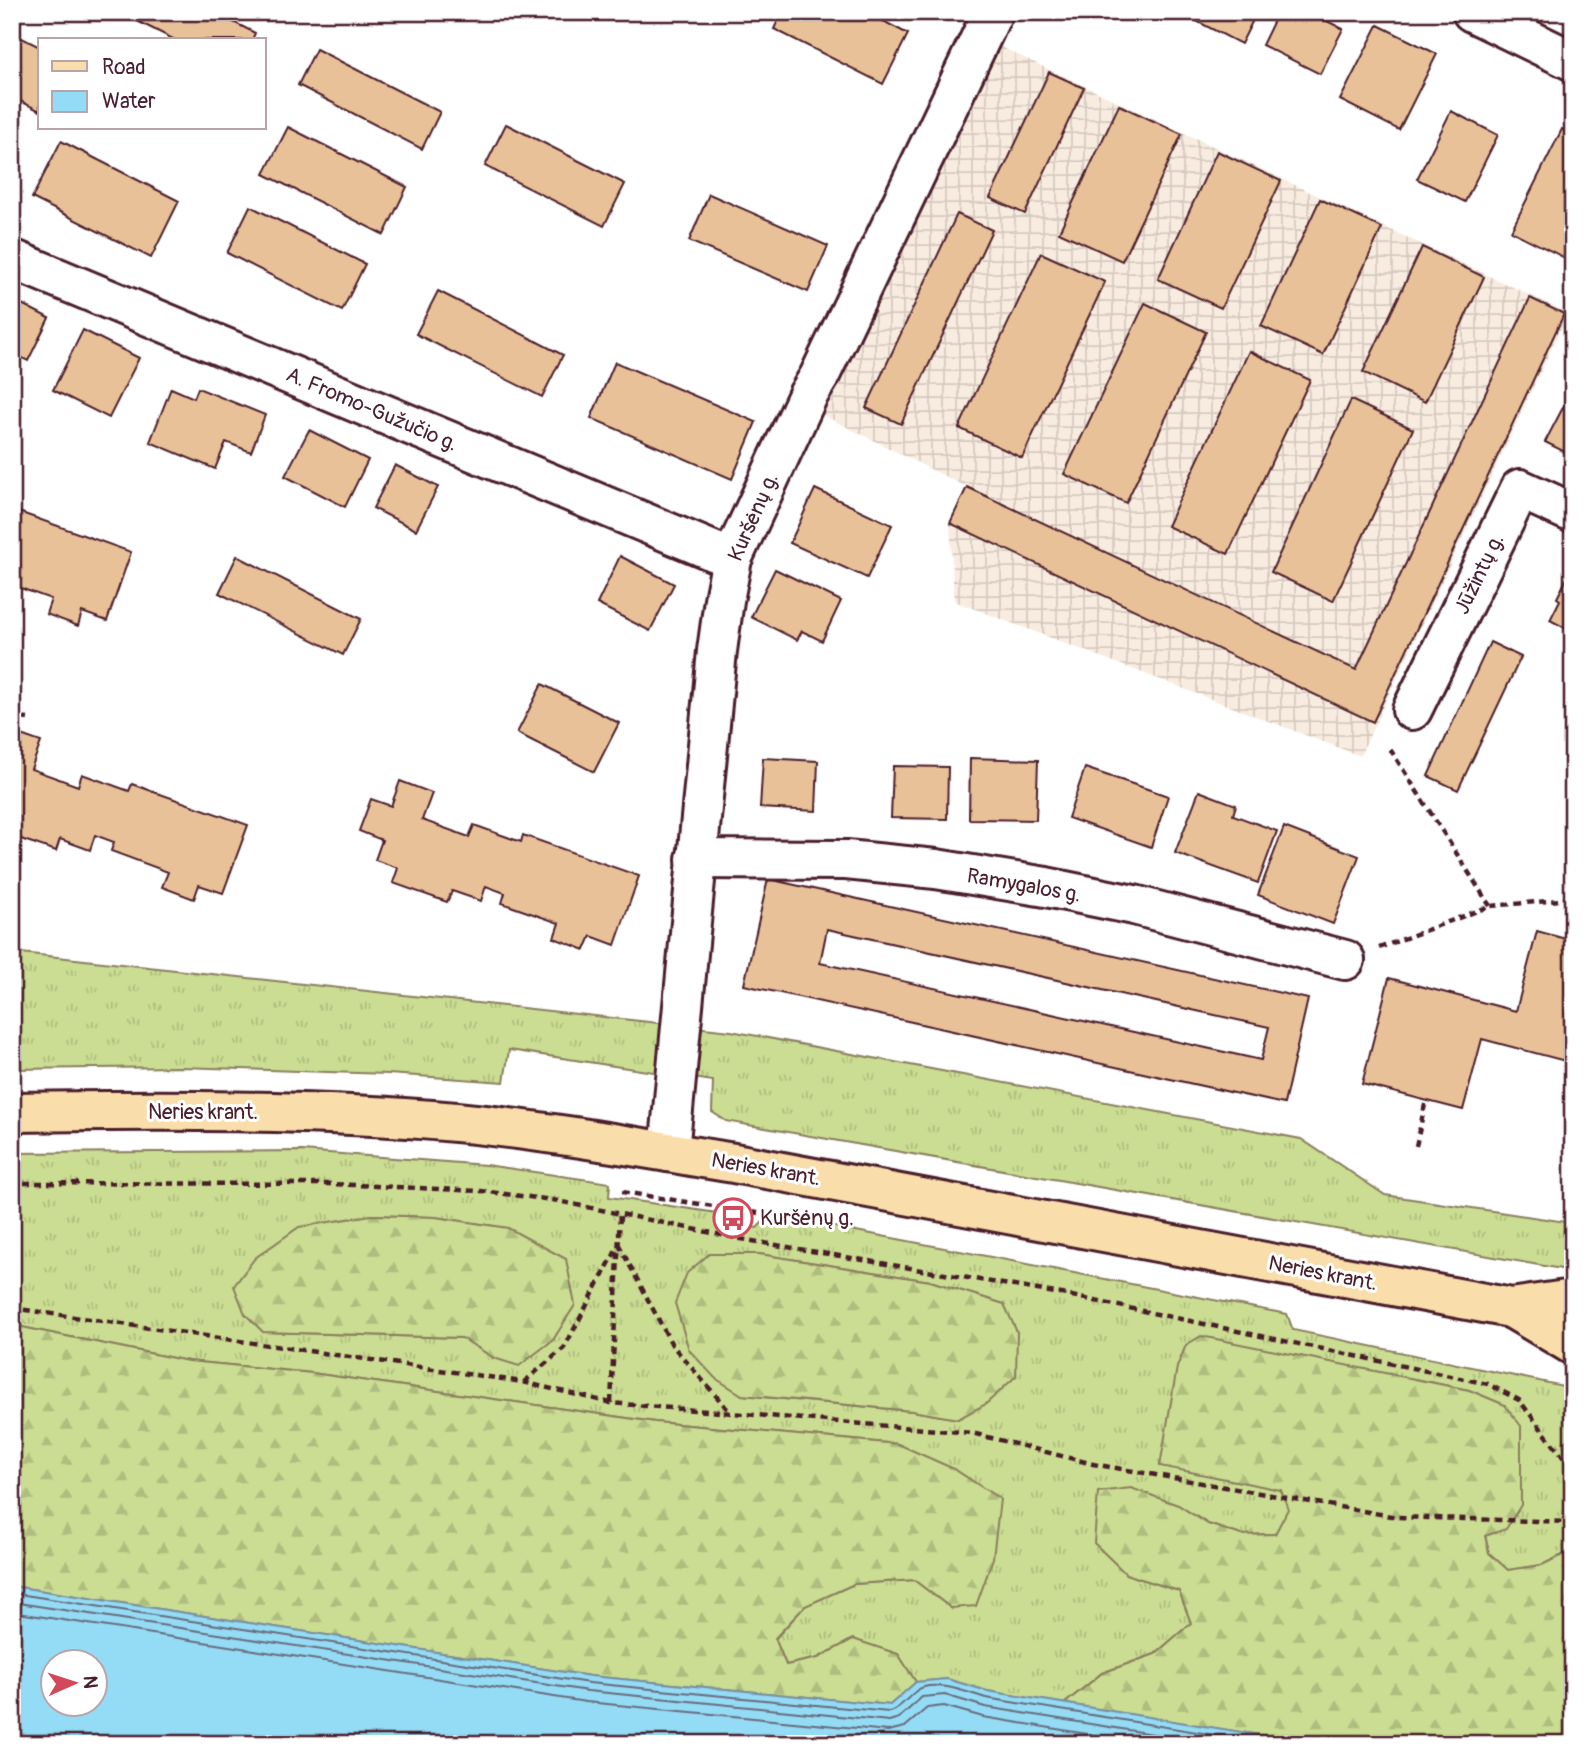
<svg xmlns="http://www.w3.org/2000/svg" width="1585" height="1756" font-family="Pangolin,sans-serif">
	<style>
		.industrial { fill: url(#industrial-grid) }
		.grass { fill: url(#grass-tufts); stroke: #8a7e5e; stroke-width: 2; fill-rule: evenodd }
		.forest { fill: url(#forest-firs); stroke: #8a7e5e; stroke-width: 2 }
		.water { fill: #94dcf6; stroke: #7690a5; stroke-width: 2; fill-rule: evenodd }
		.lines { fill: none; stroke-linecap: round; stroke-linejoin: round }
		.shore { stroke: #686b7c; stroke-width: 2 }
		.building { fill: #e9c199; stroke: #4a1f2b; stroke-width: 2; fill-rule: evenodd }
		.minor-casing { stroke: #4a1f2b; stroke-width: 44 }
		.major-casing { stroke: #4a1f2b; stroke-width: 44 }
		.path { stroke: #4a1f2b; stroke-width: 4.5; stroke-dasharray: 7 5; stroke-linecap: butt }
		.minor { stroke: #fff; stroke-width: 38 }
		.major { stroke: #f9deab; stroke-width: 38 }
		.labels { text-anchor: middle; stroke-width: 6; stroke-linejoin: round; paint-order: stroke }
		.street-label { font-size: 21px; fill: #4a1f2b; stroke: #fff }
		.poi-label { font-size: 21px; fill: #4a1f2b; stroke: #fff; text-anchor: start }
	</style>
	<defs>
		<pattern id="industrial-grid" width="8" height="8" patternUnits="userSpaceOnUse" patternTransform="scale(1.75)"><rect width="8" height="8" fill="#f8ece0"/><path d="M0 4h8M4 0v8" fill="none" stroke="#d6cac0"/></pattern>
		<pattern id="grass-tufts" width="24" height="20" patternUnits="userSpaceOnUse" patternTransform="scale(1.75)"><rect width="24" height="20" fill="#cadd92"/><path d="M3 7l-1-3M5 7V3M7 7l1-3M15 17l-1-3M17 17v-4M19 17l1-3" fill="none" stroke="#afbd7e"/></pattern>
		<pattern id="forest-firs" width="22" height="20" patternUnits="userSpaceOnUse" patternTransform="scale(1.75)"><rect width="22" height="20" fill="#cadd92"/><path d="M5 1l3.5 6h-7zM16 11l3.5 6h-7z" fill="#afbd7e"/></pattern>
	</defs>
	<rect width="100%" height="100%" fill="#fff"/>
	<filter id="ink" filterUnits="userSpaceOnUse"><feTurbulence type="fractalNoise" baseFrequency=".0143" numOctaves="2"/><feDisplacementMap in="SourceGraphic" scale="14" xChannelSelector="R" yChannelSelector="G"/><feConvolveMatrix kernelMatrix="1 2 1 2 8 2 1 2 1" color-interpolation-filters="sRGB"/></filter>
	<g filter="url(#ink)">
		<polygon class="industrial" points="999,46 1568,313 1360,756 954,601 950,523 966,487 821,414"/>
		<g class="grass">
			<polygon points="12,952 731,1031 1301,1139 1385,1195 1573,1223 1573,1271 726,1121 712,1112 713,1081 509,1050 504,1082 388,1074 181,1067 12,1069"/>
			<path d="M 302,1151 L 486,1165 L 610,1183 L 609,1197 L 717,1213 L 720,1220 L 757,1228 L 767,1218 L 787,1216 L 830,1226 L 1287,1314 L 1293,1330 L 1573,1388 L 1573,1550 L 1542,1565 L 1508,1570 L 1489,1553 L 1485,1535 L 1505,1405 L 1469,1390 L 1201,1337 L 1160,1465 L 1281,1490 L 1289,1509 L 1275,1534 L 1241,1535 L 1208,1524 L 1178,1505 L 1126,1574 L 1179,1591 L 1191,1623 L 1155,1654 L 1102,1673 L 1064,1704 L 987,1691 L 947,1679 L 916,1682 L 898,1654 L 853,1639 L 818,1658 L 786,1665 L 775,1639 L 805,1606 L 854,1584 L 914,1580 L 951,1608 L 898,1444 L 655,1422 L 312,1373 L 188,1361 L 12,1325 L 12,1153 ZM 371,1215 L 435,1217 L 508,1228 L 494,1358 L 462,1338 L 264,1332 ZM 759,1254 L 930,1281 L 1004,1304 L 958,1419 L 912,1411 L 742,1395 Z"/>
		</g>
		<g class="forest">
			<polygon points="371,1215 435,1217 508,1228 566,1259 575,1305 553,1340 519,1366 494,1358 462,1338 263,1332 245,1314 234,1286 255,1258 299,1227"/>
			<polygon points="709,1254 759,1254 930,1281 1004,1304 1017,1332 1016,1376 986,1404 958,1419 912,1411 742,1395 715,1378 689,1350 675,1303 687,1273"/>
			<polygon points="12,1325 188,1361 312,1373 655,1422 898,1444 954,1469 1000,1499 993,1558 976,1606 951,1608 914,1580 854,1584 805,1606 775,1638 786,1665 818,1658 853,1639 898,1654 916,1682 890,1705 590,1676 12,1586"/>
			<polygon points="1201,1336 1469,1390 1505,1405 1521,1426 1521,1505 1506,1529 1485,1536 1489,1553 1508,1570 1542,1565 1573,1550 1573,1744 1316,1744 1064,1704 1102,1673 1155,1654 1191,1623 1179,1591 1126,1574 1094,1543 1098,1492 1131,1488 1178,1505 1208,1524 1241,1535 1275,1534 1288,1509 1281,1490 1160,1466 1177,1367 1186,1345"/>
		</g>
		<path class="water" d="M 12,1586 L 590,1676 L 890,1705 L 916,1682 L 947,1679 L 987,1691 L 1316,1744 L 12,1744 ZM 52,1662 L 94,1662 L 94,1704 L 52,1704 Z"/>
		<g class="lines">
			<g class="shore">
				<path d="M 12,1593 L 589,1683 L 889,1712 C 900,1709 907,1698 916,1691 C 933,1678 968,1693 986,1698 L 1271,1744"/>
				<polyline points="12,1602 588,1691 889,1721 899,1718 922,1697 945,1695 985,1707 1215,1744"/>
				<polyline points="12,1612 586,1702 888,1731 905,1727 927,1708 944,1706 983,1717 1148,1744"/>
			</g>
		</g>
		<g class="building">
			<polygon points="119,12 214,12 255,33 252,40 175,40"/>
			<polygon points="782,12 866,12 908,34 883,84 774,29"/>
			<polygon points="1179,12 1257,12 1241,44"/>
			<polygon points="1278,12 1309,12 1343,29 1320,74 1262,45"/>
			<polygon points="1378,25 1437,54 1399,130 1340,100"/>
			<polygon points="12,33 40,47 40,111 12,97"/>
			<polygon points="316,49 440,112 422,149 298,85"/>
			<polygon points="1049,72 1084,88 1025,214 990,198"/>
			<polygon points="1119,105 1182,134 1122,261 1059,232"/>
			<polygon points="1451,111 1498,135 1465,202 1417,179"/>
			<polygon points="506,124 625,184 604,226 485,166"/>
			<polygon points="288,127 407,187 384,235 264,174"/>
			<polygon points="1562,129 1573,135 1573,262 1511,231"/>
			<polygon points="61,141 179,201 151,258 32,198"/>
			<polygon points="1217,151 1281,181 1221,308 1158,279"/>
			<polygon points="709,194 828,246 808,292 689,241"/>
			<polygon points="1320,199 1382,228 1323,355 1261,326"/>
			<polygon points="250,206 365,264 342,311 227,253"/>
			<polygon points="957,214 992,230 901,424 866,408"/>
			<polygon points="1422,247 1484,277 1425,402 1363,372"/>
			<polygon points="1041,253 1105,282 1022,458 959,428"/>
			<polygon points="438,291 563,355 542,397 416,334"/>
			<polygon points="1530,298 1564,314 1373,722 950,523 967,487 1356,670"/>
			<polygon points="12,299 49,318 28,361 12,353"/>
			<polygon points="1145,303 1206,332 1126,503 1064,474"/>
			<polygon points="83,330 139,358 109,418 53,390"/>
			<polygon points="1249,351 1310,380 1228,554 1167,526"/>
			<polygon points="615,362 756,422 732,479 591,418"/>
			<polygon points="171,388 194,398 198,388 265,415 251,452 226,442 215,469 150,442"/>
			<polygon points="1570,394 1573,395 1573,456 1545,442"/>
			<polygon points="1351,400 1413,429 1333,601 1271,572"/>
			<polygon points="309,430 368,460 345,507 285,476"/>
			<polygon points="395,465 438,487 416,530 373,508"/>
			<polygon points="815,489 892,525 867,578 790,543"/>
			<polygon points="16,511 131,552 107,621 82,612 78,626 46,614 51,599 12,585 12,517"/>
			<polygon points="237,556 361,619 343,655 219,593"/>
			<polygon points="620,556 674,584 650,631 597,604"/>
			<polygon points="1573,566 1573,632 1550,620 1560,600 1557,598"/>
			<polygon points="775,569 841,601 822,641 802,631 797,640 751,617"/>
			<polygon points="1490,642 1521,657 1458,790 1428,776"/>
			<polygon points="542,684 619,723 594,772 517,733"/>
			<polygon points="12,732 41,742 31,769 78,786 82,774 129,791 132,784 248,825 223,893 199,885 194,899 162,887 168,872 111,851 114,842 95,835 90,850 60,839 56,851 12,836"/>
			<polygon points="763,758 818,761 816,811 760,808"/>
			<polygon points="970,758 1038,760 1036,820 969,819"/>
			<polygon points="893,766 948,767 947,819 891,818"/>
			<polygon points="1085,768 1168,796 1151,847 1068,818"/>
			<polygon points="400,781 432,793 422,820 469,837 474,825 521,842 523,835 639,876 615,945 591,936 585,950 554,938 559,923 502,903 505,893 486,886 481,901 452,891 447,902 393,883 398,868 375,860 382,840 359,831 371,799 391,806"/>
			<polygon points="1199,791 1236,805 1233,815 1277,831 1258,883 1175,853"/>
			<polygon points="1284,827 1359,856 1333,924 1258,895"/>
			<path d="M 768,879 L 1308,999 L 1284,1104 L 744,985 ZM 827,929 L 1269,1027 L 1261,1060 L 820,963 Z"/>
			<polygon points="1537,931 1573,941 1573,1063 1482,1039 1463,1110 1362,1084 1389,978 1516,1011"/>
		</g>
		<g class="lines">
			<g class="minor-casing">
				<g id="minor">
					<polyline points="1472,12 1573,61"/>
					<polyline points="12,259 732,559"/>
					<polyline points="1412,710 1520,489 1573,513"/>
					<polyline points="696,859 846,860 936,869 1046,887 1134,905 1345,960"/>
					<polyline points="669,1152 717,651 724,600 732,559 808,395 819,377 993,12"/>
				</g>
			</g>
			<g class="major-casing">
				<g id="major">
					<path d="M 12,1112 C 160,1110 309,1109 456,1122 C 549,1131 642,1148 734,1163 L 1511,1308 L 1573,1299"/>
					<polyline points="1511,1308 1573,1345"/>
				</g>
			</g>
			<g class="path">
				<polyline points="12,717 28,719"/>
				<polyline points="1390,749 1490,906"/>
				<polyline points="1379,948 1490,906 1573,899"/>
				<polyline points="1416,1146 1426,1100"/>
				<polyline points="12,1183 333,1184 481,1191 553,1200 741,1239 1067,1295 1488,1384 1519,1400 1573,1470"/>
				<polyline points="622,1192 758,1213"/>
				<polyline points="12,1308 523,1382 611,1403 972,1433 1093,1464 1397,1517 1573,1522"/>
				<polyline points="524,1382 564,1348 619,1245 672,1345 730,1412"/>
				<polyline points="611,1403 620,1214"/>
			</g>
			<use href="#minor" class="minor"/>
			<use href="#major" class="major"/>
		</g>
	</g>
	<defs>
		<g id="bus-ring" transform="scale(2.0125)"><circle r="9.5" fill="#fff" stroke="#d1495b" stroke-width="1.5"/><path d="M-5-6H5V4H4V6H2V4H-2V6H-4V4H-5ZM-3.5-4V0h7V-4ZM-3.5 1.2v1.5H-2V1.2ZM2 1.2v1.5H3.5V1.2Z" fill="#d1495b"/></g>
	</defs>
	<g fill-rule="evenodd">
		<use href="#bus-ring" x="733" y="1218"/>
	</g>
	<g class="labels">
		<g class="street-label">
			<text transform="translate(372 409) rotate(23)" y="7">A. Fromo-Gužučio g.</text>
			<text transform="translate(753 517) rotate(-66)" y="7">Kuršėnų g.</text>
			<text transform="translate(1479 574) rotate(-64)" y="7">Jūžintų g.</text>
			<text transform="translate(1024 885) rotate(10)" y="7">Ramygalos g.</text>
			<text x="203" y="1119">Neries krant.</text>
			<text transform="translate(766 1169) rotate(10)" y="7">Neries krant.</text>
			<text transform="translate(1323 1273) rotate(11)" y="7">Neries krant.</text>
		</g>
		<g class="poi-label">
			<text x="760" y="1225">Kuršėnų g.</text>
		</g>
	</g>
	<rect width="1585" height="1756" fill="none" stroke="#fff" stroke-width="42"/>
	<rect x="21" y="21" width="1543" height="1714" fill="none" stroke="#4a1f2b" stroke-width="2.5" filter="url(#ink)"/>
	<rect x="38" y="38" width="228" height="91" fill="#ffffff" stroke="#b7a5aa" stroke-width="2"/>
	<rect x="52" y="61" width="35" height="10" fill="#f9deab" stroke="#b7a5aa" stroke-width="2"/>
	<text x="102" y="74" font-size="21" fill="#4a1f2b">Road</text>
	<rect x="52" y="91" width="35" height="21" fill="#94dcf6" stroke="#b7a5aa" stroke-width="2"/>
	<text x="102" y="108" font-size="21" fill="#4a1f2b">Water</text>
	<g transform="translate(74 1683) rotate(87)"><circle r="33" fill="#ffffff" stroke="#b7a5aa" stroke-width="2"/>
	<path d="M0-5L12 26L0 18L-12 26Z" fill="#d1495b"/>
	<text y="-10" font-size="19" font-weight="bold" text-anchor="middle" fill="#4a1f2b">N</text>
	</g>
</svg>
